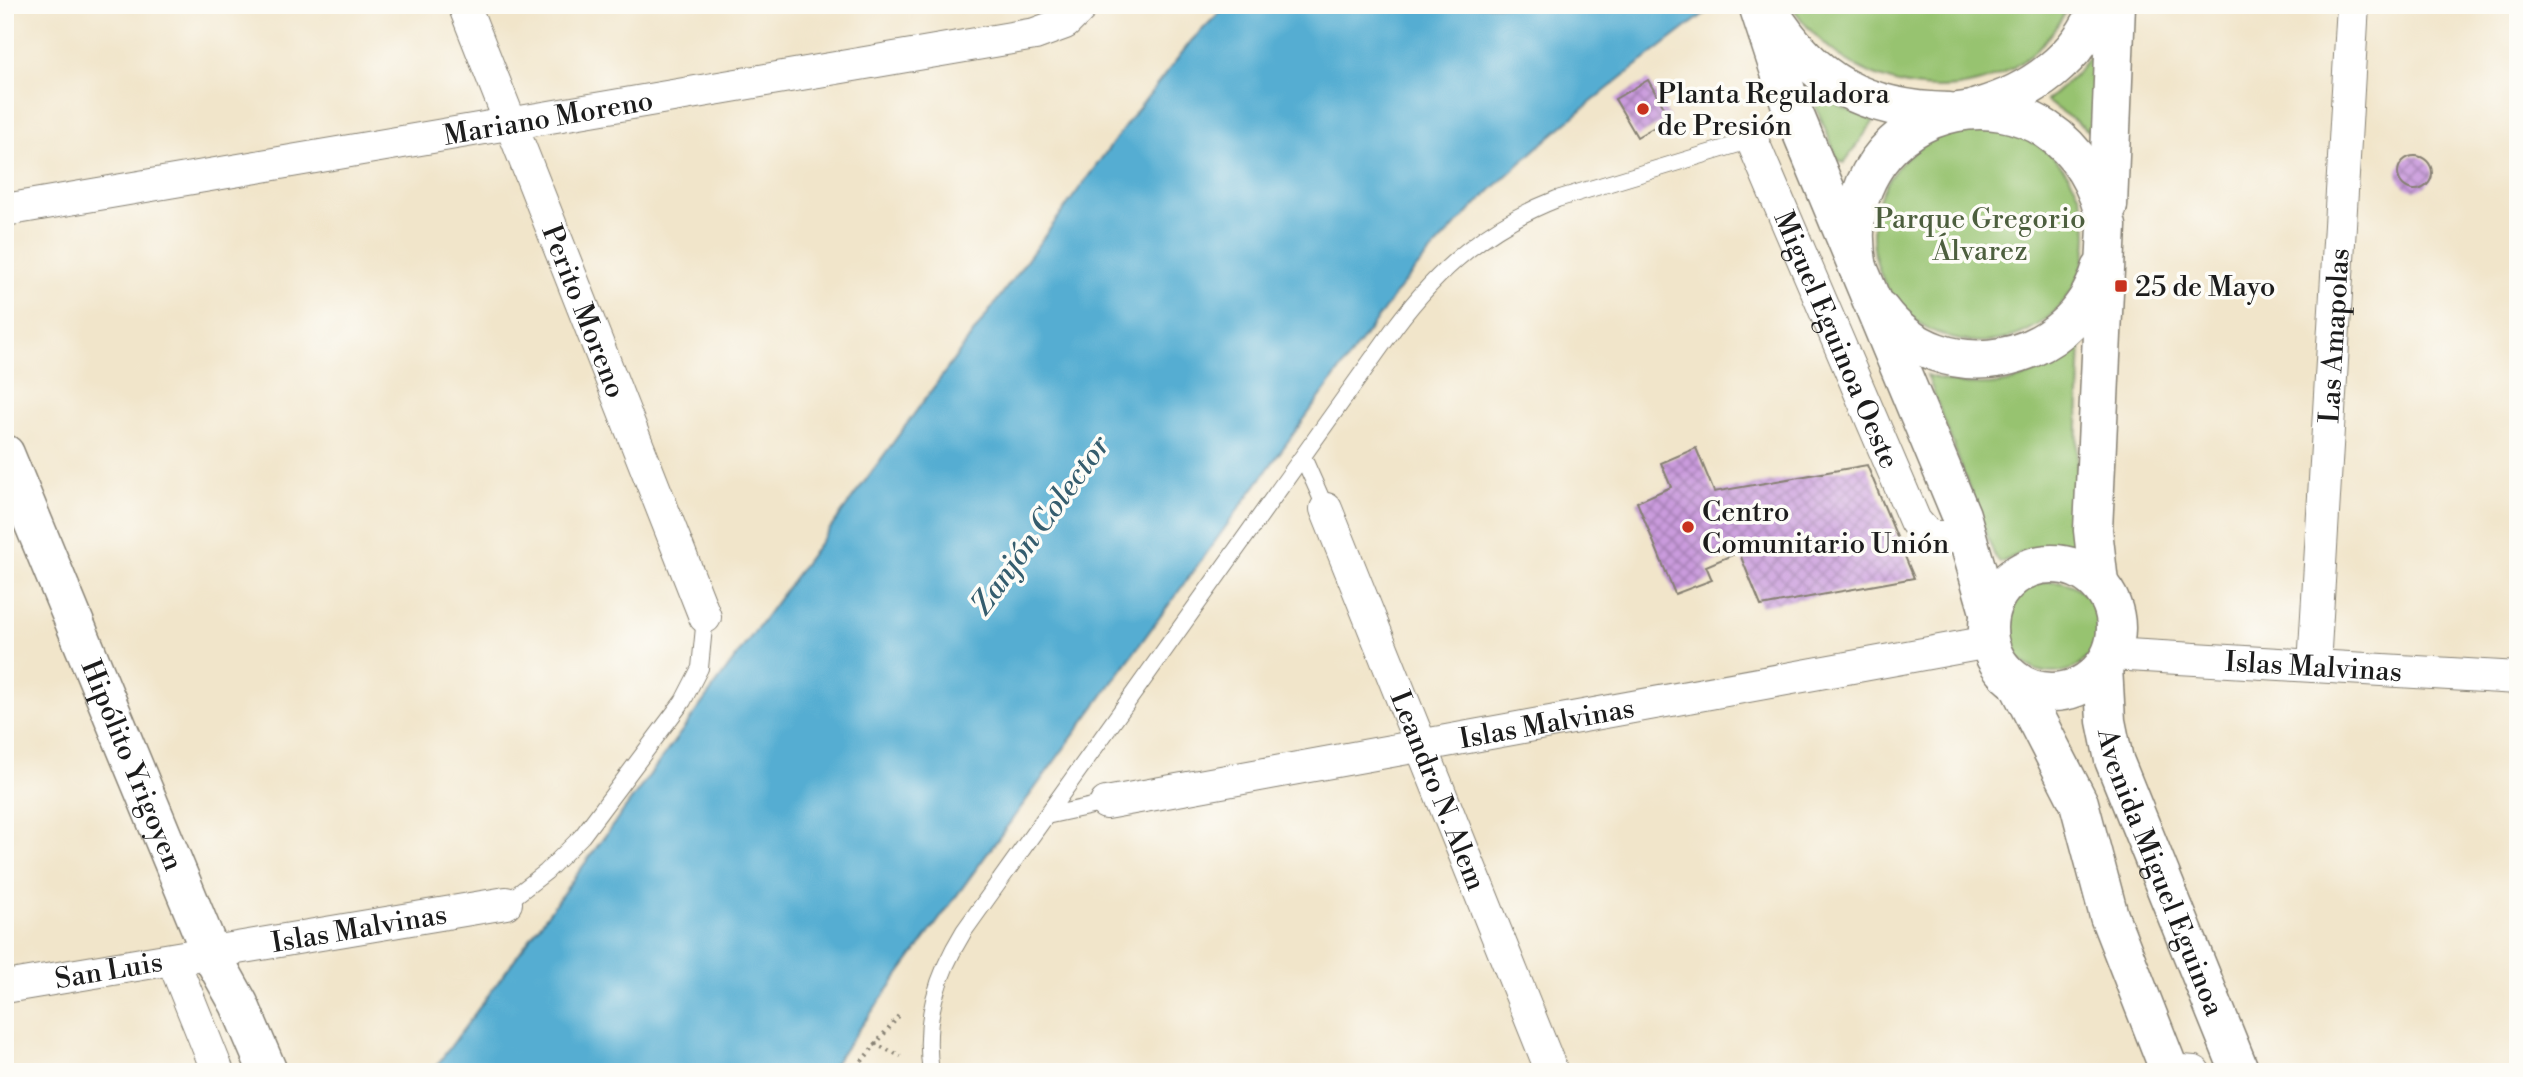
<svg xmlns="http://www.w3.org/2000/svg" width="2523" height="1077" font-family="'Libre Bodoni',serif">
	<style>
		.green { fill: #97c370; stroke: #5a7046; stroke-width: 2 }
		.water { fill: #54add2; stroke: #386477; stroke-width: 2 }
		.building { fill: url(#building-cross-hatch) }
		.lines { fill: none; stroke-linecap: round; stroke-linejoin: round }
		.service-casing { stroke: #868073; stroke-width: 18 }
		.minor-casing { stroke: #868073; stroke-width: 34 }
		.tertiary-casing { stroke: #868073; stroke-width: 41 }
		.secondary-casing { stroke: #868073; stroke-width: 41 }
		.path { stroke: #868073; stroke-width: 4.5; stroke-dasharray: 2 5; stroke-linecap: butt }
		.service { stroke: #fff; stroke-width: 16 }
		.minor { stroke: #fff; stroke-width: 32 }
		.tertiary { stroke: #fff; stroke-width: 38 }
		.secondary { stroke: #fff; stroke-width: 38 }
		.poi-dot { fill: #c8321e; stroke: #fdfcf7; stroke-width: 2.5 }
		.labels { text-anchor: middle; stroke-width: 7; stroke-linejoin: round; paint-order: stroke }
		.poi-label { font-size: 28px; fill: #1c1c1c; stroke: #fdfcf7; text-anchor: start }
		.street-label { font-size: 28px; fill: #1c1c1c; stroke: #fdfcf7 }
		.park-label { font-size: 28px; fill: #4d5f3e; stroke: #fdfcf7 }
		.water-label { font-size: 30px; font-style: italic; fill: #355d6e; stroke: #fdfcf7 }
	</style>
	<defs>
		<pattern id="building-cross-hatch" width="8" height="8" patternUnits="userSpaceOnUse" patternTransform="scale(1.75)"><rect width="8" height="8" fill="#ca9bdd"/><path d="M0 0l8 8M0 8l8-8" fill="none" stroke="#a37eb2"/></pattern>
	</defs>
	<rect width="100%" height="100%" fill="#fdfcf7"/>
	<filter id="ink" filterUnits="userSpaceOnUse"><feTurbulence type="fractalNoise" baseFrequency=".0143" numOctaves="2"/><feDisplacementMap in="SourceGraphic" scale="14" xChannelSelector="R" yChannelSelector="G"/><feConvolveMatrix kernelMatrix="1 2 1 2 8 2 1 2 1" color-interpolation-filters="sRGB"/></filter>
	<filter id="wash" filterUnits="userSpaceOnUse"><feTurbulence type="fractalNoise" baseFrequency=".00686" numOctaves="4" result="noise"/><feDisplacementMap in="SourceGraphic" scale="28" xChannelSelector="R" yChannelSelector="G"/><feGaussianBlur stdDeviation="1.57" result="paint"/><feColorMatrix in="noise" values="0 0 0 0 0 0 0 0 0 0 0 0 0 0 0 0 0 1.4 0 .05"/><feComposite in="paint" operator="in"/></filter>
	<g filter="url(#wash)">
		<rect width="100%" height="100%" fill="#f1e5ca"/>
		<g class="green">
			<path d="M 1791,5 L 2069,5 C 2010,123 1858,108 1791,5 Z"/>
			<polygon points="2093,53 2096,56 2093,129 2089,131 2046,101 2072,78"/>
			<polygon points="1817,91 1834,104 1874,121 1844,163 1838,160 1812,97"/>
			<circle cx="1980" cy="235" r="107"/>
			<path d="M 2081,340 L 2074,540 L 2067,547 L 2032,548 L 2000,563 L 1995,557 L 1927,375 C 1985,396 2037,383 2081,340 Z"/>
			<circle cx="2053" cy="627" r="46"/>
		</g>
		<path class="water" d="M 1716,5 C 1603,90 1493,176 1402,285 L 828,1072 L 432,1072 L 1131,118 L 1192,40 L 1226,6 Z"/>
		<g id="blocks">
			<g class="building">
				<polygon points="1648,80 1670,118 1637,137 1615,99"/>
				<circle cx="2415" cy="173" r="17"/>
				<polygon points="1696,448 1714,492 1867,465 1914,578 1761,606 1739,552 1706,566 1712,580 1675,594 1637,502 1671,487 1661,463"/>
			</g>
		</g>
	</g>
	<g filter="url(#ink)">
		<use href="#blocks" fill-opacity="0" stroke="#868073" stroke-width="2"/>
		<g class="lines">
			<g class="service-casing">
				<g id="service">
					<polyline points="1303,457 1326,509"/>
					<polyline points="1046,816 1106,803"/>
					<polyline points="506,903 546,872 582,836 683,701 700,668 705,617"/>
					<path d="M 931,1072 C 923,1019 937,975 964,931 L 1395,327 C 1439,268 1488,226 1557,199 L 1752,140"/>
				</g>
			</g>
			<g class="minor-casing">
				<g id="minor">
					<path id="s1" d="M 464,5 L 705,617"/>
					<path id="s2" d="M 1752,140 L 1915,521 L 1929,537 L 1969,537"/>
					<path id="s3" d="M 5,210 L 1035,34 L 1065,23 L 1083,5"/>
					<path id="s4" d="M 1326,509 L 1552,1072"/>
					<path id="s5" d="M 2111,654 L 2518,678"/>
					<path id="s6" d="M 2314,666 L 2353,5"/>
					<path id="s7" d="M 1106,803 L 1989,642"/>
					<polyline points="173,960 218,1072"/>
					<path id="s8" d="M 5,987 L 506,903"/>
					<polyline points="2170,1070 2194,1072"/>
				</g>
			</g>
			<g class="tertiary-casing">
				<g id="tertiary">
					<path id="s9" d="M 5,454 L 211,954 L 239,1004 L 268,1072"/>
				</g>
			</g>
			<g class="secondary-casing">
				<g id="secondary">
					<polyline points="1758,5 1792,109 1961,515 1989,612"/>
					<path d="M 1770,12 C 1814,83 1865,110 1949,112"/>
					<path d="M 1977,108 C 2031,93 2079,59 2099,5"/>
					<polyline points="2108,206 2116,5"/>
					<path d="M 1858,268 C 1825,95 2068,40 2107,226 L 2093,530 L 2099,583"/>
					<path d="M 1880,310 C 1941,393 2072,366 2101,269"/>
					<circle cx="2052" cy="628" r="64"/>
					<path id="s10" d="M 2103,667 L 2106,721 L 2114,760 L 2240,1072"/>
					<polyline points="2017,682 2079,803 2109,916 2170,1072"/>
				</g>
			</g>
			<g class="path">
				<polyline points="875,1044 901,1056"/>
				<polyline points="853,1072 901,1013"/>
			</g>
			<use href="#service" class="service"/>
			<use href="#minor" class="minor"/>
			<use href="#tertiary" class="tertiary"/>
			<use href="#secondary" class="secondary"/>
		</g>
	</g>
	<g class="poi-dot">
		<circle cx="1643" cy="109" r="7"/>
		<rect x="2114" y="279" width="14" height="14" rx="3.5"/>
		<circle cx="1688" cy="527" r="7"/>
	</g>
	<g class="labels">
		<g class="poi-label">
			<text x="1657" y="103">Planta Reguladora<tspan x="1657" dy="32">de Presión</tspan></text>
			<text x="2135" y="296">25 de Mayo</text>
			<text x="1702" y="521">Centro<tspan x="1702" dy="32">Comunitario Unión</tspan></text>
		</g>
		<g class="street-label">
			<text dy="10" stroke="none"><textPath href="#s3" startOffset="551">Mariano Moreno</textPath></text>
			<text dy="10" stroke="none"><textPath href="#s1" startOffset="329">Perito Moreno</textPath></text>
			<text dy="10" stroke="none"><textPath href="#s6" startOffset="331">Las Amapolas</textPath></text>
			<text dy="10" stroke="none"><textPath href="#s2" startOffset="217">Miguel Eguinoa Oeste</textPath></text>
			<text dy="10" stroke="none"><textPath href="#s5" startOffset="203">Islas Malvinas</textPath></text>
			<text dy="10" stroke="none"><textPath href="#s7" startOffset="448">Islas Malvinas</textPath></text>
			<text dy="10" stroke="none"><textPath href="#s9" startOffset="336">Hipólito Yrigoyen</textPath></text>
			<text dy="10" stroke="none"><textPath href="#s4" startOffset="303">Leandro N. Alem</textPath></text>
			<text dy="10" stroke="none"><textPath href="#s10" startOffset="215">Avenida Miguel Eguinoa</textPath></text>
			<text dy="10" stroke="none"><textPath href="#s8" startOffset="359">Islas Malvinas</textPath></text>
			<text dy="10" stroke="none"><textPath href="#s8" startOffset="105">San Luis</textPath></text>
		</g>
		<g class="park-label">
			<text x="1980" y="228">Parque Gregorio<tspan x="1980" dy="32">Álvarez</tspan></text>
		</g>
		<g class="water-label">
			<text transform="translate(1040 525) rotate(-54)" y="10">Zanjón Colector</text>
		</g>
	</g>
	<rect width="2523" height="1077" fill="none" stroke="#fdfcf7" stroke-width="28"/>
</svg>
